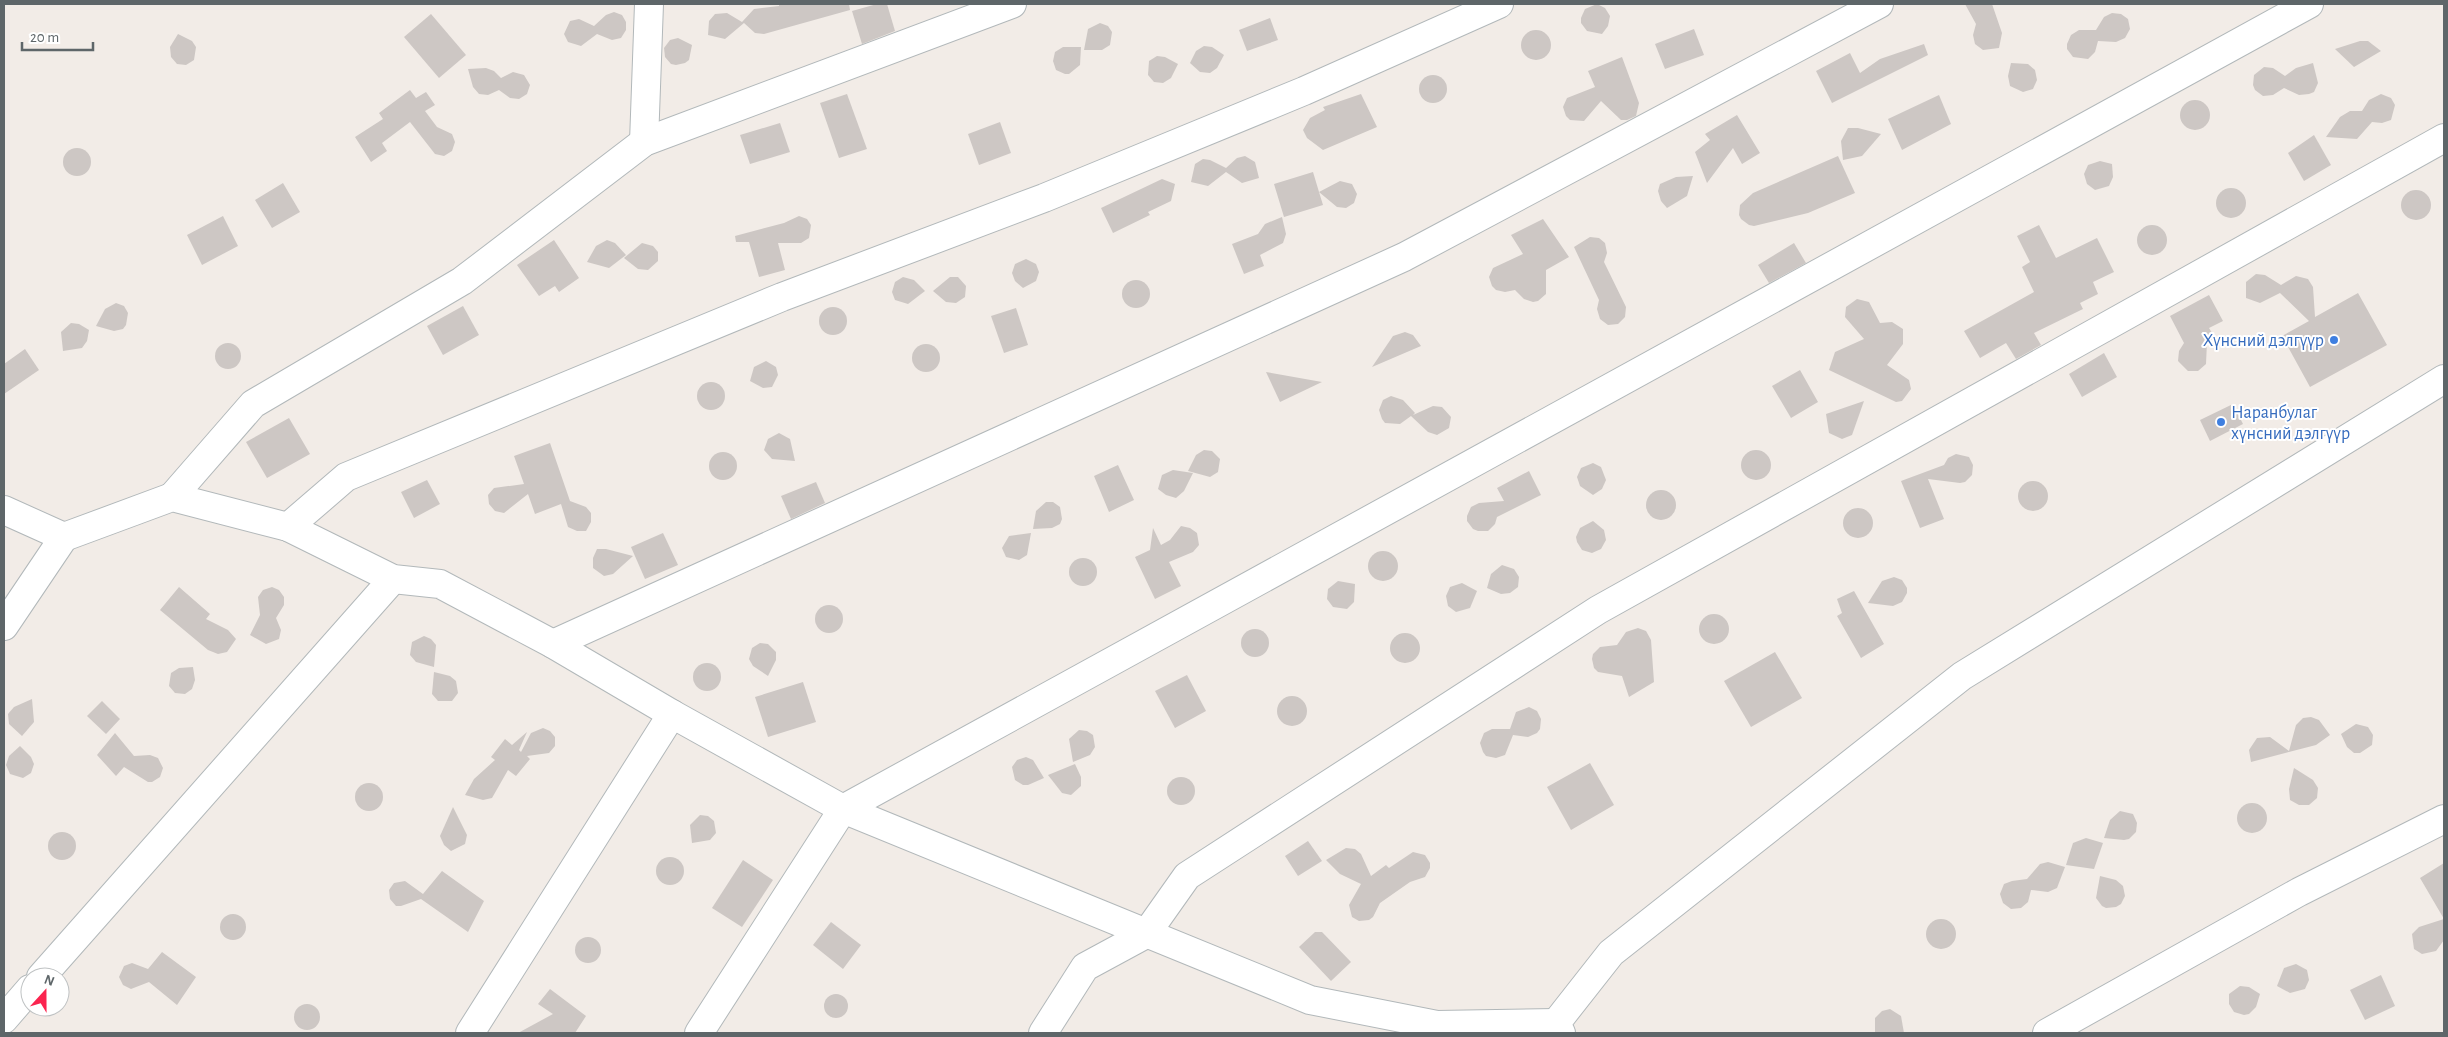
<svg xmlns="http://www.w3.org/2000/svg" width="2448" height="1037" font-family="'Alegreya Sans',sans-serif">
	<style>
		.building { fill: #cdc7c4 }
		.lines { fill: none; stroke-linecap: round; stroke-linejoin: round }
		.minor-casing { stroke: #b2b8ba; stroke-width: 30 }
		.minor { stroke: #fff; stroke-width: 28 }
		.shop-dot { fill: #3f7fe0; stroke: #fff; stroke-width: 2 }
		.labels { text-anchor: middle; stroke-width: 4; stroke-linejoin: round; paint-order: stroke }
		.shop-label { font-size: 18px; fill: #366cbe; stroke: #fff; text-anchor: end }
	</style>
	<rect width="100%" height="100%" fill="#f2ece7"/>
	<g class="building">
		<polygon points="779,4 849,4 850,10 764,34 755,33 744,23 725,39 708,35 709,21 715,14 727,13 742,22 754,9 779,6"/>
		<polygon points="877,4 887,4 895,31 862,44 852,11"/>
		<polygon points="1597,4 1605,8 1610,16 1608,26 1602,34 1587,31 1581,23 1581,18 1585,9"/>
		<polygon points="1965,4 1992,4 2002,33 1999,48 1983,50 1975,44 1973,35 1976,24"/>
		<polygon points="614,12 622,15 626,22 626,30 621,38 612,40 597,34 581,46 568,42 564,34 570,21 579,19 594,26 606,15"/>
		<polygon points="2112,13 2121,14 2128,19 2130,29 2125,38 2116,42 2098,41 2095,52 2088,59 2073,57 2067,49 2067,44 2071,35 2079,30 2096,30 2104,17"/>
		<polygon points="431,14 466,55 439,78 404,37"/>
		<polygon points="1270,18 1278,40 1247,51 1239,30"/>
		<polygon points="1100,23 1108,26 1112,32 1110,45 1102,50 1084,50 1088,29"/>
		<polygon points="1694,29 1704,55 1665,69 1655,44"/>
		<circle cx="1536" cy="45" r="15"/>
		<polygon points="178,34 192,41 196,47 194,60 186,65 177,64 171,57 170,47"/>
		<polygon points="678,38 692,45 689,60 685,63 676,65 671,64 665,57 664,48 670,40"/>
		<polygon points="2360,41 2368,41 2381,51 2354,67 2335,49"/>
		<polygon points="1924,44 1928,55 1832,103 1816,71 1850,53 1860,73 1880,59"/>
		<polygon points="1204,46 1212,47 1224,55 1217,68 1210,73 1200,72 1190,63 1196,51"/>
		<polygon points="1063,47 1081,47 1080,65 1069,74 1065,74 1056,70 1053,61 1055,52"/>
		<polygon points="1157,56 1165,57 1178,64 1171,78 1163,83 1154,82 1148,75 1149,61"/>
		<polygon points="1622,57 1639,103 1636,116 1627,120 1621,120 1601,101 1584,121 1570,120 1566,116 1563,107 1567,98 1595,87 1588,71"/>
		<polygon points="2011,63 2028,64 2035,70 2037,80 2033,89 2023,92 2010,86 2008,76"/>
		<polygon points="2313,63 2318,83 2314,92 2309,94 2299,95 2284,88 2273,95 2263,96 2255,90 2253,85 2254,75 2264,67 2273,68 2285,76 2296,68"/>
		<polygon points="486,68 494,71 501,78 513,72 524,75 530,85 527,94 519,99 510,98 499,90 488,95 479,94 473,87 468,69"/>
		<circle cx="1433" cy="89" r="14"/>
		<polygon points="410,90 416,98 426,92 435,105 425,111 437,127 452,134 455,142 452,151 444,156 435,154 410,122 382,143 387,151 371,162 355,137 383,119 379,113"/>
		<polygon points="847,94 867,149 839,158 820,103"/>
		<polygon points="1361,94 1377,127 1323,150 1307,138 1303,130 1310,118 1325,110 1323,107"/>
		<polygon points="2381,94 2391,98 2395,105 2391,120 2382,123 2372,122 2357,139 2326,137 2340,117 2350,111 2362,111 2369,100"/>
		<polygon points="1939,95 1951,124 1902,150 1888,119"/>
		<circle cx="2195" cy="115" r="15"/>
		<polygon points="1737,115 1760,153 1742,164 1733,148 1707,183 1695,152 1710,140 1705,134"/>
		<polygon points="1000,122 1011,153 979,165 968,134"/>
		<polygon points="780,123 790,152 750,164 740,135"/>
		<polygon points="1848,128 1858,128 1881,134 1862,156 1843,160 1841,141"/>
		<polygon points="2314,135 2331,165 2304,181 2288,153"/>
		<circle cx="77" cy="162" r="14"/>
		<polygon points="1245,156 1255,162 1259,178 1242,183 1226,172 1208,186 1191,182 1195,164 1203,159 1210,160 1226,168 1237,158"/>
		<polygon points="1838,156 1855,193 1808,213 1754,226 1749,225 1741,219 1739,215 1740,205 1753,193"/>
		<polygon points="2100,161 2112,164 2113,177 2109,186 2095,190 2087,184 2084,174 2088,165"/>
		<polygon points="1313,172 1319,192 1340,181 1352,184 1357,194 1354,203 1346,208 1337,207 1319,192 1323,205 1284,217 1274,184"/>
		<polygon points="1693,176 1687,196 1667,208 1661,201 1658,191 1660,184 1676,177"/>
		<polygon points="1162,179 1175,184 1171,201 1148,212 1150,215 1113,233 1101,208"/>
		<polygon points="283,183 300,212 272,228 255,200"/>
		<circle cx="2231" cy="203" r="15"/>
		<circle cx="2416" cy="205" r="15"/>
		<polygon points="223,216 238,246 202,265 187,235"/>
		<polygon points="799,216 807,219 811,225 809,238 801,243 778,243 785,270 759,277 749,242 736,242 735,236 784,223"/>
		<polygon points="1282,217 1286,234 1283,243 1260,255 1264,266 1244,274 1232,244 1258,234 1265,224"/>
		<polygon points="1543,219 1569,257 1546,270 1546,294 1538,301 1533,302 1524,299 1515,290 1505,292 1496,290 1492,286 1489,277 1493,268 1523,254 1511,235"/>
		<polygon points="2039,225 2056,258 2097,238 2114,272 2093,282 2098,294 2080,303 2083,309 2034,333 2041,345 2016,359 2006,343 1980,358 1964,331 2034,292 2022,267 2030,262 2017,236"/>
		<circle cx="2152" cy="240" r="15"/>
		<polygon points="1590,237 1599,238 1605,243 1607,253 1604,262 1626,307 1625,317 1618,324 1608,325 1600,319 1597,309 1599,300 1574,247"/>
		<polygon points="554,240 579,278 559,292 555,286 539,296 517,265"/>
		<polygon points="607,240 615,243 626,255 609,268 587,262 596,246"/>
		<polygon points="642,243 653,246 658,252 658,261 648,270 638,269 624,258"/>
		<polygon points="1794,243 1806,263 1769,283 1758,265"/>
		<polygon points="1026,259 1036,264 1039,272 1036,281 1023,288 1015,281 1012,273 1015,264"/>
		<polygon points="2256,274 2265,275 2281,285 2296,276 2308,279 2313,287 2315,317 2358,293 2387,345 2310,387 2282,336 2309,321 2280,293 2260,303 2246,298 2246,282"/>
		<polygon points="903,277 914,280 925,291 908,304 895,300 892,292 895,282"/>
		<polygon points="950,277 958,277 966,286 965,297 956,303 946,302 933,291"/>
		<circle cx="1136" cy="294" r="14"/>
		<polygon points="2209,295 2223,321 2209,328 2215,338 2207,342 2206,364 2198,371 2188,371 2178,361 2179,351 2184,343 2170,316"/>
		<polygon points="1857,299 1869,302 1880,323 1892,322 1903,329 1903,344 1887,365 1909,380 1911,389 1902,401 1896,402 1829,370 1835,352 1864,339 1845,317 1846,307"/>
		<polygon points="116,303 124,306 128,313 126,325 123,329 114,331 96,326 105,309"/>
		<polygon points="463,306 479,335 443,355 427,326"/>
		<circle cx="833" cy="321" r="14"/>
		<polygon points="1016,308 1028,345 1004,353 991,316"/>
		<polygon points="71,323 79,324 89,330 87,341 82,348 63,351 61,332"/>
		<polygon points="1405,332 1413,335 1421,346 1372,367 1393,336"/>
		<circle cx="228" cy="356" r="13"/>
		<circle cx="926" cy="358" r="14"/>
		<polygon points="25,349 39,370 4,394 4,364"/>
		<polygon points="2104,353 2117,377 2082,397 2069,374"/>
		<polygon points="766,361 776,367 778,375 772,387 763,388 750,381 754,367"/>
		<polygon points="1800,370 1818,402 1791,418 1772,386"/>
		<polygon points="1266,372 1322,382 1280,402"/>
		<circle cx="711" cy="396" r="14"/>
		<polygon points="1391,396 1403,400 1415,413 1413,415 1433,406 1442,407 1451,417 1449,428 1437,435 1428,432 1411,416 1400,424 1385,423 1382,419 1379,410 1383,400"/>
		<polygon points="1864,401 1852,435 1842,439 1829,433 1826,414"/>
		<polygon points="2233,404 2243,424 2210,441 2200,420"/>
		<polygon points="289,418 310,454 267,478 246,442"/>
		<polygon points="779,433 790,439 795,461 772,459 764,450 768,439"/>
		<polygon points="550,443 570,501 586,507 591,513 591,522 586,531 577,531 568,527 561,504 535,514 528,494 504,513 495,511 489,504 488,495 494,488 524,484 514,456"/>
		<polygon points="1204,450 1212,451 1220,459 1218,472 1210,477 1188,471 1196,455"/>
		<circle cx="1756" cy="465" r="15"/>
		<circle cx="723" cy="466" r="14"/>
		<polygon points="1956,454 1969,457 1973,465 1972,475 1965,482 1960,483 1928,479 1944,519 1920,528 1901,481 1944,465 1948,458"/>
		<polygon points="1593,463 1601,467 1606,480 1602,489 1593,495 1580,486 1577,477 1581,468"/>
		<polygon points="1118,465 1134,500 1109,512 1094,476"/>
		<polygon points="1173,470 1193,473 1184,491 1176,498 1166,495 1158,489 1162,475"/>
		<polygon points="1529,471 1541,495 1497,517 1495,524 1488,531 1478,531 1473,529 1467,521 1467,516 1471,507 1479,503 1504,501 1497,488"/>
		<polygon points="427,480 440,504 414,518 401,492"/>
		<circle cx="2033" cy="496" r="15"/>
		<polygon points="816,482 825,503 791,519 781,496"/>
		<circle cx="1661" cy="505" r="15"/>
		<polygon points="1046,502 1053,502 1060,507 1062,519 1060,524 1052,528 1033,529 1036,511"/>
		<circle cx="1858" cy="523" r="15"/>
		<polygon points="1593,521 1604,530 1606,540 1601,549 1592,553 1582,550 1577,542 1576,537 1580,528"/>
		<polygon points="1181,526 1190,528 1197,533 1199,545 1193,552 1169,562 1181,586 1155,599 1135,557 1150,550 1153,528 1161,545 1170,540"/>
		<polygon points="663,533 678,565 645,579 631,547"/>
		<polygon points="1031,533 1027,555 1019,560 1006,557 1002,548 1009,536"/>
		<polygon points="597,549 606,549 633,556 613,574 604,576 593,568 593,558"/>
		<circle cx="1383" cy="566" r="15"/>
		<circle cx="1083" cy="572" r="14"/>
		<polygon points="1502,565 1514,569 1519,577 1518,587 1510,593 1501,594 1487,588 1491,574"/>
		<polygon points="1894,577 1902,580 1907,588 1907,593 1902,602 1893,606 1868,603 1882,581"/>
		<polygon points="1338,581 1355,584 1354,602 1347,609 1333,607 1327,599 1328,589"/>
		<polygon points="1462,583 1477,591 1470,608 1456,612 1448,606 1446,596 1450,587"/>
		<polygon points="179,587 210,614 206,619 228,630 236,639 227,652 218,654 208,650 160,610"/>
		<polygon points="272,587 279,590 284,597 284,605 276,618 281,630 279,639 266,644 250,635 260,615 258,597 263,590"/>
		<polygon points="1854,591 1884,644 1861,658 1837,616 1842,613 1837,599"/>
		<circle cx="829" cy="619" r="14"/>
		<circle cx="1714" cy="629" r="15"/>
		<polygon points="1638,628 1646,631 1651,640 1654,682 1629,697 1622,676 1598,672 1594,668 1592,659 1593,654 1600,647 1617,645 1626,632"/>
		<circle cx="1255" cy="643" r="14"/>
		<circle cx="1405" cy="648" r="15"/>
		<polygon points="424,636 431,639 436,645 434,667 416,662 410,655 412,642"/>
		<polygon points="760,643 768,644 776,652 776,660 768,676 753,666 749,659 752,648"/>
		<polygon points="1775,652 1802,698 1751,727 1724,681"/>
		<circle cx="707" cy="677" r="14"/>
		<polygon points="193,667 195,680 192,689 185,694 175,693 169,686 171,673 179,668"/>
		<polygon points="434,672 450,676 456,681 458,693 452,701 438,701 432,694"/>
		<polygon points="1187,675 1206,711 1175,728 1155,691"/>
		<polygon points="803,682 816,722 768,737 755,697"/>
		<circle cx="1292" cy="711" r="15"/>
		<polygon points="32,699 34,722 22,736 9,724 8,714 14,707"/>
		<polygon points="102,701 120,719 106,734 87,716"/>
		<polygon points="1529,707 1537,711 1541,719 1540,729 1537,733 1528,737 1513,735 1505,755 1496,758 1486,756 1483,752 1480,743 1484,733 1492,729 1510,729 1516,712"/>
		<polygon points="2311,717 2319,720 2330,735 2316,745 2251,762 2249,750 2257,738 2270,737 2289,751 2296,725 2303,718"/>
		<polygon points="2356,724 2368,727 2373,735 2372,745 2360,753 2354,753 2347,747 2341,734"/>
		<polygon points="543,728 550,731 555,737 555,746 549,753 527,756 530,759 516,776 508,770 492,798 483,800 465,795 474,779 495,760 491,757 505,739 512,745 527,732 519,750 521,752 531,733"/>
		<polygon points="1079,730 1087,731 1093,735 1095,747 1090,755 1073,762 1069,739"/>
		<polygon points="115,733 134,756 150,755 158,758 163,768 160,777 152,782 148,782 124,767 116,776 97,755"/>
		<polygon points="20,746 31,757 34,764 31,773 23,778 10,774 6,765 9,756"/>
		<polygon points="1026,757 1033,760 1044,778 1028,785 1023,785 1015,780 1012,767 1017,760"/>
		<polygon points="1590,763 1614,805 1571,830 1547,787"/>
		<polygon points="1075,764 1081,777 1081,786 1071,795 1062,793 1048,775"/>
		<polygon points="2294,768 2313,780 2318,788 2317,798 2309,805 2299,805 2290,800 2289,789"/>
		<circle cx="1181" cy="791" r="14"/>
		<circle cx="369" cy="797" r="14"/>
		<circle cx="2252" cy="818" r="15"/>
		<polygon points="453,807 467,835 465,844 451,851 444,845 440,836"/>
		<polygon points="2120,811 2133,814 2137,823 2136,832 2129,839 2124,840 2104,838 2110,820"/>
		<polygon points="700,815 708,816 714,821 716,833 710,840 692,843 690,825"/>
		<circle cx="62" cy="846" r="14"/>
		<polygon points="2086,838 2103,843 2094,869 2066,865 2073,843"/>
		<polygon points="1308,841 1322,861 1298,876 1285,856"/>
		<polygon points="1346,848 1355,849 1361,854 1371,876 1386,865 1389,868 1413,852 1425,855 1430,863 1430,868 1425,877 1410,882 1380,903 1373,917 1369,920 1359,921 1352,917 1349,905 1361,884 1340,874 1326,860"/>
		<circle cx="670" cy="871" r="14"/>
		<polygon points="743,860 773,880 742,927 712,908"/>
		<polygon points="2048,862 2065,867 2057,888 2048,892 2031,890 2028,902 2021,908 2011,909 2003,903 2000,894 2004,884 2012,881 2027,879 2040,864"/>
		<polygon points="2444,863 2444,940 2436,951 2422,954 2414,949 2412,934 2419,927 2444,919 2420,878"/>
		<polygon points="442,871 484,901 468,932 421,899 401,906 396,906 390,899 389,890 394,883 405,881 423,894"/>
		<polygon points="2100,876 2116,880 2123,886 2125,896 2121,904 2116,907 2106,908 2102,906 2096,898"/>
		<circle cx="233" cy="927" r="13"/>
		<circle cx="1941" cy="934" r="15"/>
		<polygon points="831,922 861,945 843,969 813,945"/>
		<polygon points="1315,932 1322,932 1351,962 1331,981 1299,947"/>
		<circle cx="588" cy="950" r="13"/>
		<polygon points="162,952 196,977 177,1005 149,982 131,989 123,985 119,977 124,966 132,963 148,969"/>
		<polygon points="2296,964 2307,970 2309,980 2305,989 2290,993 2277,986 2284,968"/>
		<polygon points="2381,975 2395,1006 2365,1020 2350,990"/>
		<polygon points="2240,986 2249,987 2260,994 2256,1007 2249,1014 2244,1015 2234,1012 2229,1004 2229,994"/>
		<polygon points="550,989 586,1016 575,1033 518,1033 553,1014 538,1004"/>
		<circle cx="836" cy="1006" r="12"/>
		<circle cx="307" cy="1017" r="13"/>
		<polygon points="1890,1009 1901,1016 1904,1033 1875,1033 1875,1018 1882,1011"/>
	</g>
	<g class="lines">
		<g class="minor-casing">
			<g id="minor">
				<polyline points="644,142 649,4"/>
				<polyline points="172,497 253,404 462,281 644,142 1012,4"/>
				<polyline points="4,510 64,537 172,497 288,527 393,579 440,584 553,644 672,714 843,809 1310,1000 1437,1025 1556,1023"/>
				<polyline points="288,527 346,477 782,297 1044,198 1304,91 1499,4"/>
				<polyline points="4,626 64,537"/>
				<polyline points="553,644 1404,257 1879,4"/>
				<polyline points="41,977 393,579"/>
				<polyline points="4,1019 30,989"/>
				<polyline points="470,1033 672,714"/>
				<polyline points="699,1033 843,809 2309,4"/>
				<polyline points="1043,1033 1085,967 1146,934 1187,876 1598,610 2444,138"/>
				<polyline points="1561,1033 1556,1023 1611,953 1962,676 2444,379"/>
				<polyline points="2047,1033 2299,892 2444,819"/>
			</g>
		</g>
		<use href="#minor" class="minor"/>
	</g>
	<g class="shop-dot">
		<circle cx="2334" cy="340" r="5"/>
		<circle cx="2221" cy="422" r="5"/>
	</g>
	<g class="labels">
		<g class="shop-label">
			<text x="2324" y="346">Хүнсний дэлгүүр</text>
			<text x="2231" y="418" text-anchor="start">Наранбулаг<tspan x="2231" dy="21">хүнсний дэлгүүр</tspan></text>
		</g>
	</g>
	<rect width="2448" height="1037" fill="none" stroke="#5e6669" stroke-width="10"/>
	<g transform="translate(45 992) rotate(21)"><circle r="24" fill="#ffffff" stroke="#bfc2c3"/>
	<path d="M0-4L9 19L0 12L-9 19Z" fill="#fb244f"/>
	<text y="-8" font-size="14" font-weight="bold" text-anchor="middle" fill="#5e6669">N</text>
	</g>
	<path d="M22 42v8h71v-8" fill="none" stroke="#5e6669" stroke-width="2.5"/>
	<text x="30" y="42" font-size="15" fill="#5e6669" stroke="#ffffff" stroke-width="4" paint-order="stroke">20 m</text>
</svg>
